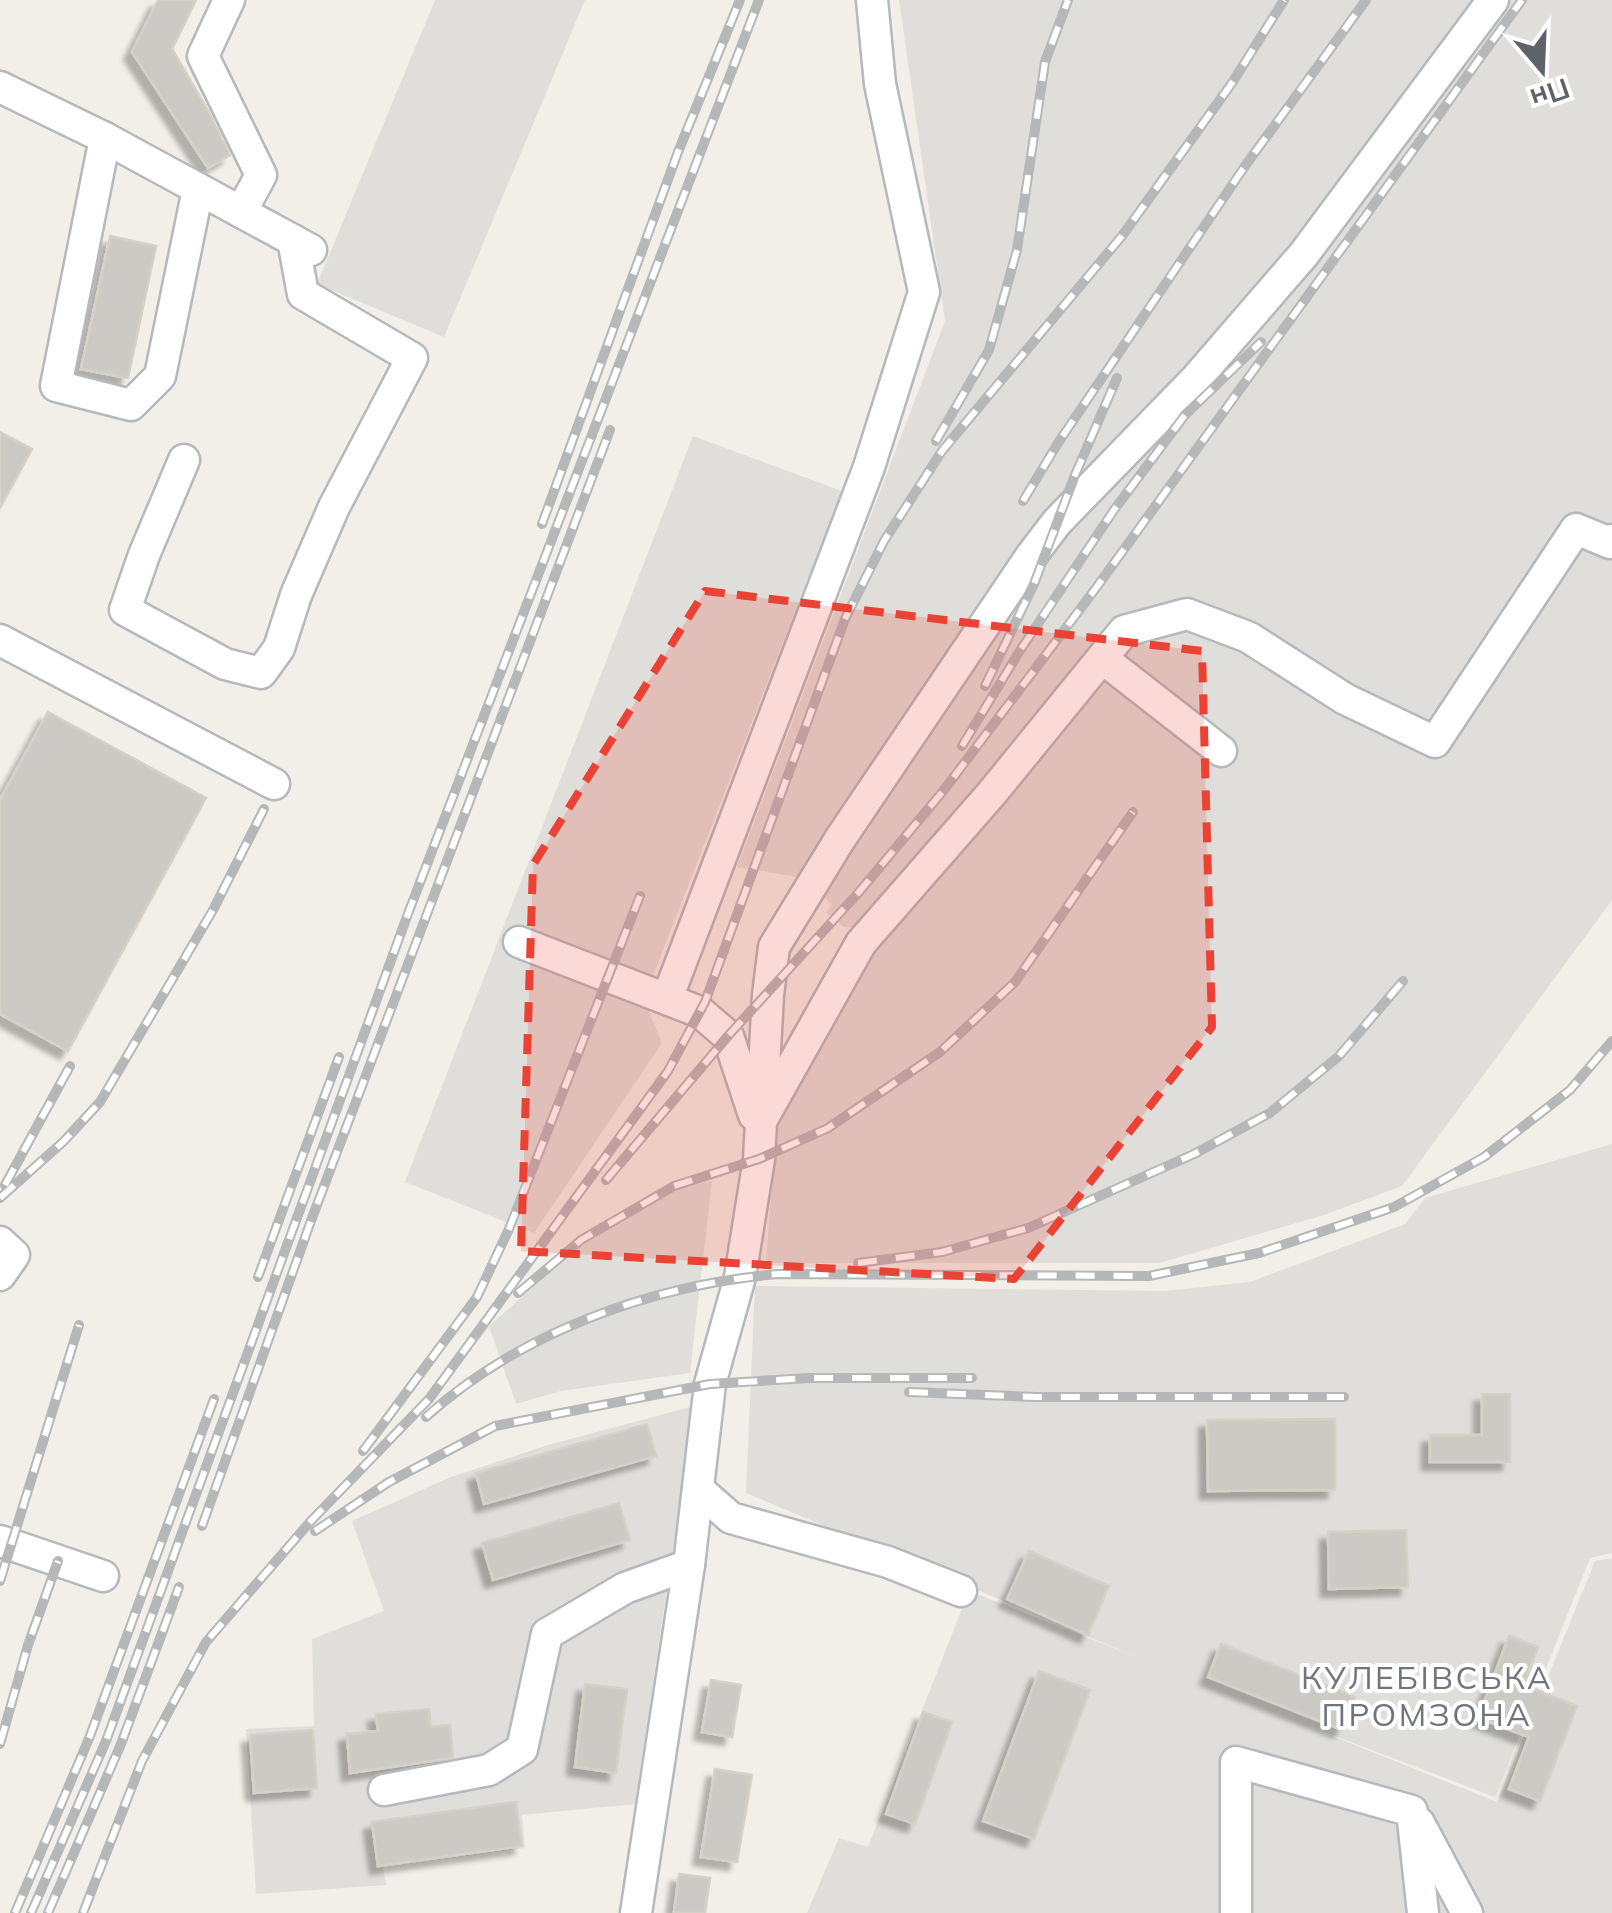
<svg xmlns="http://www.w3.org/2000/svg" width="1612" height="1913" font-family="Mulish,sans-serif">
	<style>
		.industrial { fill: #e0deda }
		.building { fill: #cccac5; stroke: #d6d1c6; stroke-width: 2.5; filter: url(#shadow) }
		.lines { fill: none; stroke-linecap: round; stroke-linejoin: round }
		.minor-casing { stroke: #b5b8bc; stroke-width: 35 }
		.minor { stroke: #fff; stroke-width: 30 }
		.rail-casing { stroke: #b6b7b8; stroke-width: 10 }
		.rail { stroke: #fff; stroke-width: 6; stroke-dasharray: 19; stroke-linecap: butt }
		.marked { fill: #ea4335; fill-opacity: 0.2; stroke: #ea4335; stroke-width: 8; stroke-dasharray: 20 12; stroke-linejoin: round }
		.labels { text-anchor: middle; stroke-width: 8; stroke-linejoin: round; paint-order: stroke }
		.quarter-label { font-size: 32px; letter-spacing: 2.5px; fill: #70757a; stroke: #fff }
	</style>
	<defs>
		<filter id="shadow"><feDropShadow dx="-8" dy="8" stdDeviation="2.5" flood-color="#0004"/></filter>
	</defs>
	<rect width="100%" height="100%" fill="#f1efe8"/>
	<g class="industrial">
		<polygon points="435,0 585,0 444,337 317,284"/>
		<polygon points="899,0 1612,0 1612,900 1402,1186 1324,1215 1159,1263 766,1263 776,1127 885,930 844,927 826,913 832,904 797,877 737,867 945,321"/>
		<polygon points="693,436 842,491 644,999 662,1043 534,1233 405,1182"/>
		<polygon points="1612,1144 1612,1553 1590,1558 1495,1797 1303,1724 1497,1802 1595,1561 1612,1558 1612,1913 807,1913 839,1838 868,1847 969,1591 1137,1657 746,1493 755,1286 1164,1291 1250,1282 1405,1224 1425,1198"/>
		<polygon points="712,1181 690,1373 561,1391 516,1404 489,1326 576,1249 681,1187"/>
		<polygon points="694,1406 635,1804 522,1815 525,1848 383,1867 386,1885 256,1894 246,1729 314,1726 312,1639 384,1611 352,1521 451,1477 548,1445"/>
	</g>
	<g class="building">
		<polygon points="158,0 196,0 172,49 209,112 230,155 208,168 132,52"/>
		<polygon points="110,236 156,246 128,378 81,369"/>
		<polygon points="0,432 32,449 0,508"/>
		<polygon points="48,712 206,798 68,1051 0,1014 0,800"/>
		<polygon points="1482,1394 1510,1394 1510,1462 1430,1462 1430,1435 1482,1435"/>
		<polygon points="1335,1419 1335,1490 1208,1491 1207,1420"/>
		<polygon points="647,1424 656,1456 484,1504 476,1473"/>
		<polygon points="619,1503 630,1540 493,1580 482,1543"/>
		<polygon points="1406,1530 1408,1587 1329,1589 1328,1532"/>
		<polygon points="1029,1551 1109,1586 1088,1635 1007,1599"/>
		<polygon points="1509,1636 1538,1647 1524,1685 1577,1706 1540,1801 1509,1789 1529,1737 1478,1718"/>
		<polygon points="1221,1644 1355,1697 1342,1730 1208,1677"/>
		<polygon points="1039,1671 1090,1690 1034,1839 983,1821"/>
		<polygon points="711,1680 741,1685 732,1737 702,1732"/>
		<polygon points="585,1684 627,1689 616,1773 575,1767"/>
		<polygon points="429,1709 431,1727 450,1725 453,1758 350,1773 347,1734 378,1731 376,1714"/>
		<polygon points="923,1712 952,1722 915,1824 886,1814"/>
		<polygon points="313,1730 317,1788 254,1793 250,1735"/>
		<polygon points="715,1769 752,1775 737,1862 701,1857"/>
		<polygon points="516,1802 522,1846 378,1866 372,1822"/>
		<polygon points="679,1874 710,1878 705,1913 674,1913"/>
	</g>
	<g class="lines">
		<g class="minor-casing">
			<g id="minor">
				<polyline points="229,0 203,56 261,175 241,212"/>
				<polyline points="0,87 105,138 311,250"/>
				<polyline points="105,138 56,386 131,405 160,376 198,189"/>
				<polyline points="184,460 144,555 125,610 225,664 261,673 279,648 296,595 334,507 412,358 303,294 293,240"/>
				<polyline points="0,640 274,784"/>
				<polyline points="1103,659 1221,751"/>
				<polyline points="519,942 700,1012 728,1036 754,1115"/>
				<polyline points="667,999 869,467 924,292 880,84 872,0"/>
				<polyline points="764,1116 861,943 992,793 1124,631 1187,614 1248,637 1345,699 1435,742 1576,529 1610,543 1612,540"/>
				<polyline points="0,1242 14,1255 0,1275"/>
				<polyline points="698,1489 731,1518 888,1562 961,1591"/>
				<polyline points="0,1541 103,1576"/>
				<polyline points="384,1790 489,1770 522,1749 547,1634 625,1588 689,1565"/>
				<polyline points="1419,1823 1467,1913"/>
				<polyline points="636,1913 689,1565 710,1384 740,1277 759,1159 768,995 774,947 840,839 1031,556 1057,522 1195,380 1304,254 1493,0"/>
				<polyline points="1236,1913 1236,1762 1412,1811 1423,1913"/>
			</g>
		</g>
		<use href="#minor" class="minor"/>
		<g class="rail-casing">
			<g id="rail">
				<polyline points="936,441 989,350 1017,250 1045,62 1068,0"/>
				<polyline points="1023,501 1058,443 1245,166 1366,0"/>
				<polyline points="542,524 678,152 740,0"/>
				<polyline points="985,686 1034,584 1075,475 1117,378"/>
				<polyline points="962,746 1019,652 1114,510 1185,415 1261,342"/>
				<polyline points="606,1180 728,1036 859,892 944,790 1096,588 1522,0"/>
				<polyline points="5,1185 70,1066"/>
				<polyline points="0,1198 64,1141 100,1102 213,910 264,809"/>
				<polyline points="858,1263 942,1252 1028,1228 1194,1154 1270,1113 1339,1056 1403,981"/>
				<polyline points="258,1277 339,1057"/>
				<polyline points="518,1293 581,1240 674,1186 759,1159 828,1128 940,1052 1015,982 1133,812"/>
				<polyline points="909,1392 1036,1397 1344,1397"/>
				<path d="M 426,1417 C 520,1332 652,1285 778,1274 L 1149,1276 L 1259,1253 L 1394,1207 L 1484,1157 L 1570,1090 L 1612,1041"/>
				<polyline points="363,1451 477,1297 509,1229 640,896"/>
				<polyline points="202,1526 312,1218 610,430"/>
				<polyline points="315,1531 389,1482 495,1426 710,1384 809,1378 972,1378"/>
				<polyline points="0,1581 79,1325"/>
				<polyline points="0,1744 28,1645 58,1561"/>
				<polyline points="15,1913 90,1736 214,1399"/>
				<polyline points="31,1913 106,1741 409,911 759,0"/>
				<polyline points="48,1913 121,1744 179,1587"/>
				<polyline points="83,1913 142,1761 206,1642 309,1523 429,1399 668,1071 705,1002 845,619 884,541 942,451 1122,236 1232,83 1284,0"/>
			</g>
		</g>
		<use href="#rail" class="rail"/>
	</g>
	<path class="marked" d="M 705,591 L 1202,651 L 1212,1027 L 1014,1279 L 521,1251 L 533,865 Z"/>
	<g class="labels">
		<g class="quarter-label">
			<text x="1427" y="1689">КУЛЕБІВСЬКА<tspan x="1427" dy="37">ПРОМЗОНА</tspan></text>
		</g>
	</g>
	<g transform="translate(1542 70) rotate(161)" stroke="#ffffff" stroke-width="8" paint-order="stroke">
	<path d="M0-8L18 38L0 25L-18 38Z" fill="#5f6368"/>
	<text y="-15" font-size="28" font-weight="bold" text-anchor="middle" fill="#5f6368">Пн</text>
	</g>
</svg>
